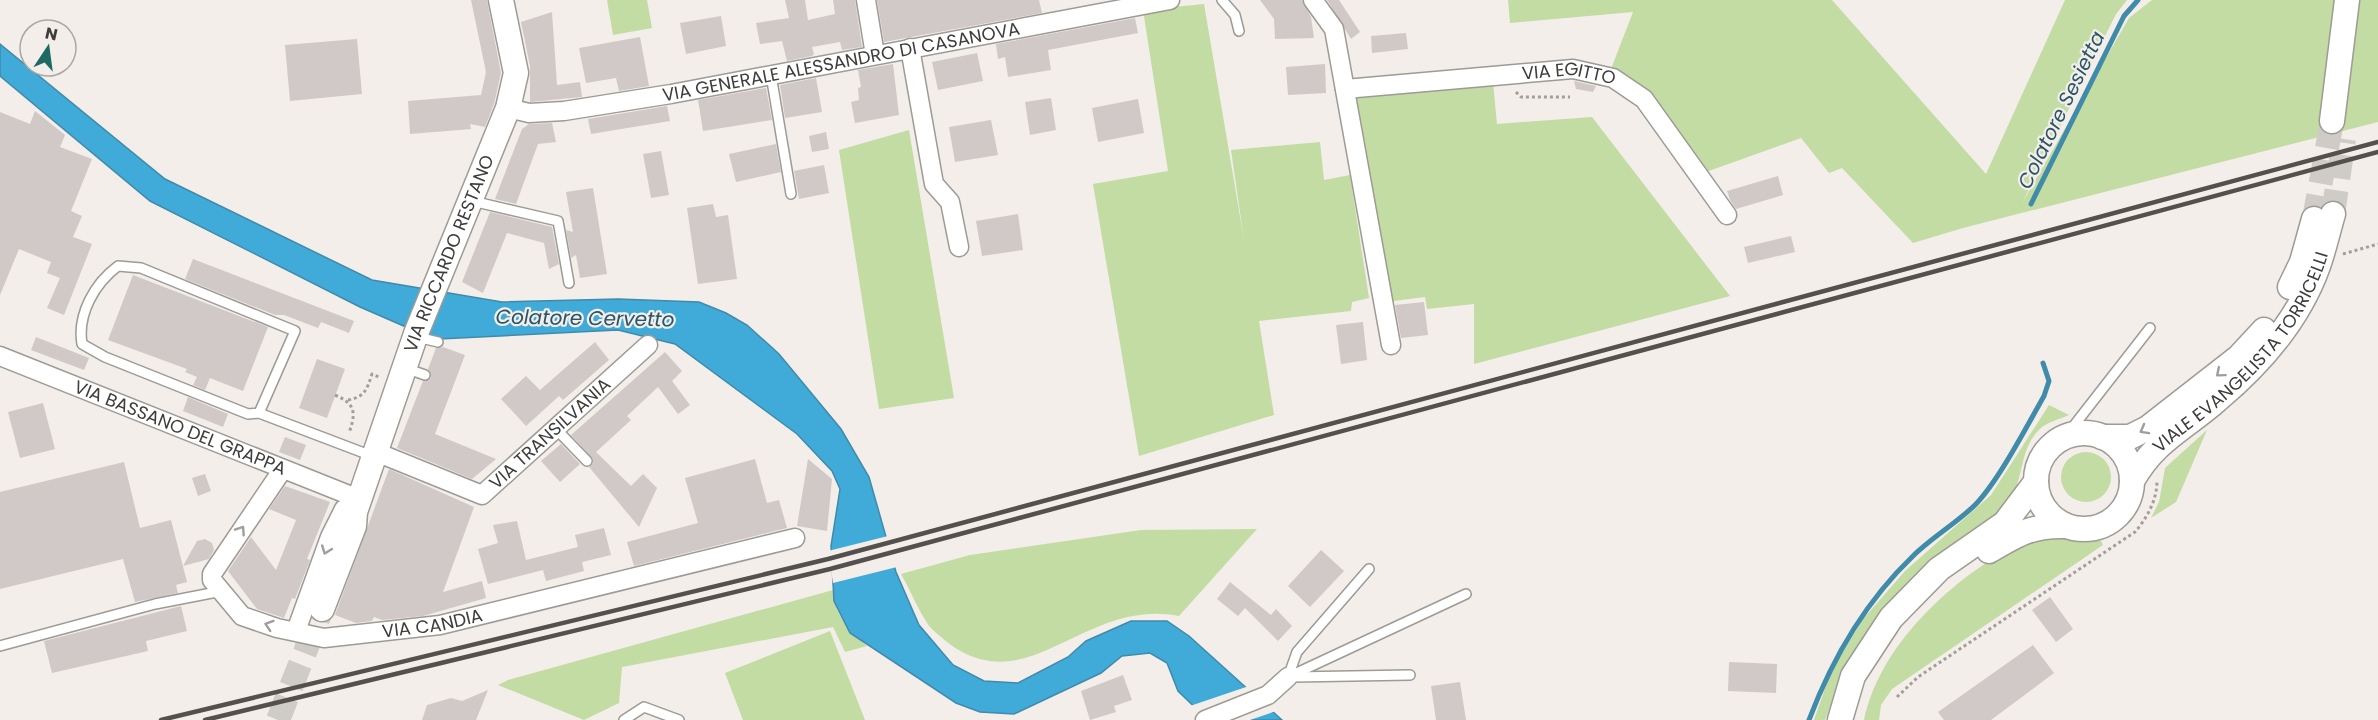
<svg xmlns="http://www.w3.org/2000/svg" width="2378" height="720" font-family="Poppins,sans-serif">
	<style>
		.green { fill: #c2dca3 }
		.water { fill: #40abd9; stroke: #408aaa; stroke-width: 1.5 }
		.pier { fill: #f3eee9 }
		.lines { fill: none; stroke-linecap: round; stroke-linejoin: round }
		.stream { stroke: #408aaa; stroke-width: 5 }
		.building { fill: #d1c9c7 }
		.secondary-tunnel { stroke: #cfcbc6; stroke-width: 24; stroke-dasharray: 24 12; stroke-linecap: butt }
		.lane-casing { stroke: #9e9a94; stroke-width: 12 }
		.street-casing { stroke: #9e9a94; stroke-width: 21 }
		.secondary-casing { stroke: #9e9a94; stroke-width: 27 }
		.path { stroke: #a29f9b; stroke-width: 3; stroke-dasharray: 3 3; stroke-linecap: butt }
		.lane { stroke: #fff; stroke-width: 9 }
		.street { stroke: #fff; stroke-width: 18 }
		.secondary { stroke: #fff; stroke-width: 24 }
		.rail { stroke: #53504e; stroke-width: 4.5 }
		.oneway { stroke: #9f9e9d }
		.labels { text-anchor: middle; stroke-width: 4.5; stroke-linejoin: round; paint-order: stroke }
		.street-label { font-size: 18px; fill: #3f3d3b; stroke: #f3eee9 }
		.water-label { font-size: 20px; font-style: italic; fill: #295569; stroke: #f3eee9 }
	</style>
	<rect width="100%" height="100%" fill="#f3eee9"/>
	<g class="green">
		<polygon points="607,0 647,0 652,28 613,35"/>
		<polygon points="1508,0 1832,0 1986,174 2065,0 2127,0 2116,14 2022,203 2129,18 2152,0 2378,0 2378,122 1963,228 1913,243 1842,168 1829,173 1801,138 1706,172 1611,69 1633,12 1510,23"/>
		<polygon points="1204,4 1244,240 1231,150 1320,142 1324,180 1350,175 1369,298 1352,302 1351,311 1259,321 1274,415 1139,456 1093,184 1168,171 1143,10"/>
		<polygon points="1493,82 1497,124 1592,117 1730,296 1474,364 1474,304 1427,309 1425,297 1386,302 1353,95"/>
		<polygon points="909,130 954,398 879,409 839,150"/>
		<path d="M 2049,405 L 2069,415 C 2060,419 2047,422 2040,429 C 2016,451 2026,489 2001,514 C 1994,522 1980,528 1970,533 C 1956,542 1942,552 1930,563 C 1879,605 1849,659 1825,720 L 1814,720 L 1831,671 L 1864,618 L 1905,571 L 1991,495 Z"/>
		<polygon points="2207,430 2176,502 2151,518 2159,502 2165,468"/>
		<circle cx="2086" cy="477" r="25"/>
		<path d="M 1257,529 L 1179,616 C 1076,596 1021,720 929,626 C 918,610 911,591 901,574 L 970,555 L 1141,530 Z"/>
		<path d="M 2059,535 L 2072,541 L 2101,541 L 2103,545 L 1892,689 L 1881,705 L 1879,720 L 1864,720 C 1879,651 1937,594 1995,557 C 2003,552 2013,543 2022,540 C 2034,537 2047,537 2059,535 Z"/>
		<path d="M 833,590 C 835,614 849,632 867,646 L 845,652 L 833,627 L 622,667 L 619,703 L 584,720 L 498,685 L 508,680 Z"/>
		<polygon points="830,631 865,720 743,720 725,673"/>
	</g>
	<polygon class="water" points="0,44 165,179 372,280 502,302 618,299 699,302 726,313 747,325 779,354 841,429 869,477 896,572 919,625 953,665 984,681 1018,683 1068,657 1086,641 1131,621 1167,621 1189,636 1282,720 1208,720 1178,691 1167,663 1150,653 1122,656 1101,673 1014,714 980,712 956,703 850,633 834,601 831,546 840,489 832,471 797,434 675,344 618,330 439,339 406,327 360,307 150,201 0,76"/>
	<g class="pier">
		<polygon points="888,536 897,567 833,583 828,551"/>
		<polygon points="1249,686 1276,711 1250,720 1205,720 1190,706"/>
	</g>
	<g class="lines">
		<g class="stream">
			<polyline points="2031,204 2124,16 2138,0"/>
			<path d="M 1809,720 C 1832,659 1865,602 1913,556 C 1932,537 1957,523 1976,504 C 1999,480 2027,426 2044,396 L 2049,381 L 2043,363"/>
		</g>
	</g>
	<g class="building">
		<polygon points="471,0 487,0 501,73 494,104 485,127 470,124 471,129 410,134 408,101 481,95 486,72"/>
		<polygon points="785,0 805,0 808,20 835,14 833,0 855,0 862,47 842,50 840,42 812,47 814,54 812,56 787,61 782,41 760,44 756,23 789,18"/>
		<polygon points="877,0 1039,0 1042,13 884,42"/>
		<polygon points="1260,0 1302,0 1311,17 1314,38 1275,39 1274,19"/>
		<polygon points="1327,0 1339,0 1360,32 1351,39"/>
		<polygon points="552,12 557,85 580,82 582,97 530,102 530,66 521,22"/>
		<polygon points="721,16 726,46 686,54 680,23"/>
		<polygon points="1135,18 1138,33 1048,50 1051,70 1008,77 1005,57 998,59 996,44"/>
		<polygon points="1406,33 1408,49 1372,53 1371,36"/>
		<polygon points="640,37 649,86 619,91 616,78 586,83 579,48"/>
		<polygon points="357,39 362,94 290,101 285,45"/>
		<polygon points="977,53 983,81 938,90 932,62"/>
		<polygon points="893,64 899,115 855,123 851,102 859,100 858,88 861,87 858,70"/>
		<polygon points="1325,64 1326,93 1288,95 1286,67"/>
		<polygon points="816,78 822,112 785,118 780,85"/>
		<polygon points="1574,81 1596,86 1593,92 1576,89"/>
		<polygon points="766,88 772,120 703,131 698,100"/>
		<polygon points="1051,98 1056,130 1030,135 1025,102"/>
		<polygon points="1138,99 1144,133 1098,142 1092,108"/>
		<polygon points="667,106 670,121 591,134 588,119"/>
		<polygon points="35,111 65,135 60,147 92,159 71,211 82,216 73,237 92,244 64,315 47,308 60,278 47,273 51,262 19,249 0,295 0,112 30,124"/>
		<polygon points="991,120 998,155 955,162 949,127"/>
		<polygon points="552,123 556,142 538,144 516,204 495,199 522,129 529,124"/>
		<polygon points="826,132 829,149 812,152 809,136"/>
		<polygon points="776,144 781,172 736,182 729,154"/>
		<polygon points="661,151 669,195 651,198 643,154"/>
		<polygon points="824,165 829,193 799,199 794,171"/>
		<polygon points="1778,176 1783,195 1736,209 1730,200 1727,191"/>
		<polygon points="593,188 607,274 580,278 576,255 571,258 566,230 573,232 566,192"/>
		<polygon points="713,204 716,217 728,215 737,279 698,284 687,208"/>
		<polygon points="490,212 552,227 559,264 549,269 544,243 507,233 483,293 462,282"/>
		<polygon points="1018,214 1023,250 982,256 976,221"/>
		<polygon points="1791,236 1795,252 1748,263 1744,247"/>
		<polygon points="193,259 354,321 349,333 321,322 318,328 284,315 275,315 185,279"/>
		<polygon points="133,275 268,327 243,391 210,378 205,390 193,385 197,377 185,372 187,369 108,340"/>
		<polygon points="1424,302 1428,335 1401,338 1395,305"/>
		<polygon points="1363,322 1367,360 1341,364 1336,325"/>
		<polygon points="36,337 89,358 84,370 31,350"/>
		<polygon points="595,342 609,360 563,400 559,396 526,426 501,399 526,376 540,390"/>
		<polygon points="443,347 465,355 435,434 496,459 472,479 397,448 423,381 431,378 428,369 436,348"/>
		<polygon points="665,352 682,371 672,381 690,405 678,414 658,387 627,416 631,420 596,452 631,486 643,474 657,488 639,527 589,467 593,463 593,459 571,435"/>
		<polygon points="317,359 345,369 327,418 299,408"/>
		<polygon points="188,397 228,414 223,427 183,411"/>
		<polygon points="43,403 55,449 20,458 8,412"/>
		<polygon points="285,437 306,445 300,460 279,452"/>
		<polygon points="561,444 580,464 560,482 541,461"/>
		<polygon points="755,459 767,503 779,500 787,528 634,566 627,542 698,523 685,478"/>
		<polygon points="808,459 832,479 827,531 797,526"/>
		<polygon points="124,462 140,528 171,520 187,582 176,585 178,593 135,602 123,559 0,589 0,492"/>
		<polygon points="389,469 474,507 443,592 482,581 486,598 423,616 382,620 374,617 372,621 356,623 335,615"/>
		<polygon points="205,474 211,491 198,496 192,478"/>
		<polygon points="285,486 330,502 307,559 310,560 295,599 292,598 284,618 257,609 228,571 251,537 276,570 296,520 269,509"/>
		<polygon points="517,521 526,560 578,547 575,535 604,528 611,555 582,562 584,571 546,581 543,570 488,584 478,549 498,543 493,525"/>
		<polygon points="205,539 212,543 214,550 209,559 183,566 197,541"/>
		<polygon points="1321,550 1344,571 1310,607 1288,586"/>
		<polygon points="1230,582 1271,615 1276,609 1292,626 1278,641 1245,608 1238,616 1217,599"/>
		<polygon points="2050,597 2073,629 2056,642 2032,610"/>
		<polygon points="181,606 187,631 146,641 148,651 52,673 44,641"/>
		<polygon points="2033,645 2054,673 1991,720 1944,720 1938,712"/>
		<polygon points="1729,662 1777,664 1776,693 1728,691"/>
		<polygon points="1123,675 1132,700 1114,706 1116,712 1090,720 1081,691"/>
		<polygon points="1460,682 1466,720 1436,720 1431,686"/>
		<polygon points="488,690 476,720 422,720 427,705 451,698 462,701"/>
	</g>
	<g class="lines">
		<g class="secondary-tunnel">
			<polyline points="2333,214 2344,139"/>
			<polyline points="2314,219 2332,121"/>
			<polyline points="278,720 322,609"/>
		</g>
		<g class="lane-casing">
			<g id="lane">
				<polyline points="1222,0 1235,15 1239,31"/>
				<polyline points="771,75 791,194"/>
				<polyline points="472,201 558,221 569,283"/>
				<polyline points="417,337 438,342"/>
				<polyline points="405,368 425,375"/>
				<path d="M 259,413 L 295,331 L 141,268 L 118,266 C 95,283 77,314 82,344 L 105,357 L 248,414 L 259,413 L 372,456"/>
				<polyline points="555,428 587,461"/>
				<polyline points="2065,437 2150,328"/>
				<polyline points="0,646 155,604 222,591"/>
				<polyline points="1288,677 1466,594"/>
				<polyline points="1288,677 1297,652 1369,569"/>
				<polyline points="1293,677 1410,675"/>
				<polyline points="624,720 644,707 679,720"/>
			</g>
		</g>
		<g class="street-casing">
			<g id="street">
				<polyline points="866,0 875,55"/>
				<polyline points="1313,0 1334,29 1391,345"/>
				<polyline points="910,48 934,184 950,202 959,247"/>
				<path id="s1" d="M 1345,89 L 1573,69 L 1613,78 L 1644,99 L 1727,215"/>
				<path id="s2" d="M 508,108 L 529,113 L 564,111 L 671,94 L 1170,0"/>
				<path id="s3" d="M 0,356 L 359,499"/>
				<path id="s4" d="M 376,452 L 482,495 L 648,345"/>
				<path id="s5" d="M 283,469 L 212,574 L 212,580 L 242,616 L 277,628 L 324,638 L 440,625 L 795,538"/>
				<polyline points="296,631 330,537 344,509 357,505"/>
				<polyline points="1205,720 1268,695 1288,677"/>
			</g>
		</g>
		<g class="secondary-casing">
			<g id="secondary">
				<polyline points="2332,121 2347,0"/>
				<polyline points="2290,287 2302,262 2314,219"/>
				<circle cx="2084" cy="481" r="48"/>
				<polyline points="2102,437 2130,437 2148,428 2239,357 2264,330"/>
				<path id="s6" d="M 2132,481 C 2155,440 2184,429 2217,400 C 2259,365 2299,319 2318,266 C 2324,249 2328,231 2333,214"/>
				<path d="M 1989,551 C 2018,534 2032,525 2066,526"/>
				<path id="s7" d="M 322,609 L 354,526 L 355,512 L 417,331 L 508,108 L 516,73 L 501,0"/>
				<polyline points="1840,720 1853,676 1891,618 1939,569 2005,523 2036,482"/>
			</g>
		</g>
		<g class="path">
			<polyline points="1516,92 1521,97 1570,97"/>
			<polyline points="2343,254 2378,244"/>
			<path d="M 335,395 C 356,404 356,413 349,433"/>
			<path d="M 348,400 C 365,397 367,389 372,374 L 381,378"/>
			<path d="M 1897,697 L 1918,677 L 2135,532 C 2147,518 2157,500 2157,481"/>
		</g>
		<use href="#lane" class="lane"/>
		<use href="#street" class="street"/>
		<use href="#secondary" class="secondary"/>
		<g class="rail">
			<polyline points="161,720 828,559 2378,142"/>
			<polyline points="205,720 830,569 2378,152"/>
		</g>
	</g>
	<defs><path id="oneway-chevron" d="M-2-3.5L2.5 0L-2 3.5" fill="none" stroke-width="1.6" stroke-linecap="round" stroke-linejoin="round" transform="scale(1.5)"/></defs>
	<g class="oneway">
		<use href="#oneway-chevron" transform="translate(2220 373) rotate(140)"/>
		<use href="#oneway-chevron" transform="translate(2144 430) rotate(151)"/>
		<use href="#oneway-chevron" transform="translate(241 530) rotate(-56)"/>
		<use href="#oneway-chevron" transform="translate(326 550) rotate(110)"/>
		<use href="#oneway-chevron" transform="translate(269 625) rotate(-162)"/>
	</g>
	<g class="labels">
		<g class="street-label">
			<text dy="6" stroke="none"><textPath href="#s2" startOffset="338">VIA GENERALE ALESSANDRO DI CASANOVA</textPath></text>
			<text dy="6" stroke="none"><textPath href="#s1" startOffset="225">VIA EGITTO</textPath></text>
			<text dy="6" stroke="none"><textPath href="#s7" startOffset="378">VIA RICCARDO RESTANO</textPath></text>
			<text dy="6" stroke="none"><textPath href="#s6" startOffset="171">VIALE EVANGELISTA TORRICELLI</textPath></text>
			<text dy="6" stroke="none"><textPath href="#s3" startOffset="194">VIA BASSANO DEL GRAPPA</textPath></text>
			<text dy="6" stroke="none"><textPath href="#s4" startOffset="206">VIA TRANSILVANIA</textPath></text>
			<text dy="6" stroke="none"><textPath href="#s5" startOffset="374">VIA CANDIA</textPath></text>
		</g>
		<g class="water-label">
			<text transform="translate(2061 110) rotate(-64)" y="7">Colatore Sesietta</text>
			<text transform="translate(585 318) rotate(1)" y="7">Colatore Cervetto</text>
		</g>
	</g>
	<g transform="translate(48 48) rotate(13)"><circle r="28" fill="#f3eee9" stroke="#aba7a3" stroke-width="1.5"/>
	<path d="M0-4.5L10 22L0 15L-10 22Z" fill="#1e6964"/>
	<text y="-9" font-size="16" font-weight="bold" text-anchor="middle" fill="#3f3d3b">N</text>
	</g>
</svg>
